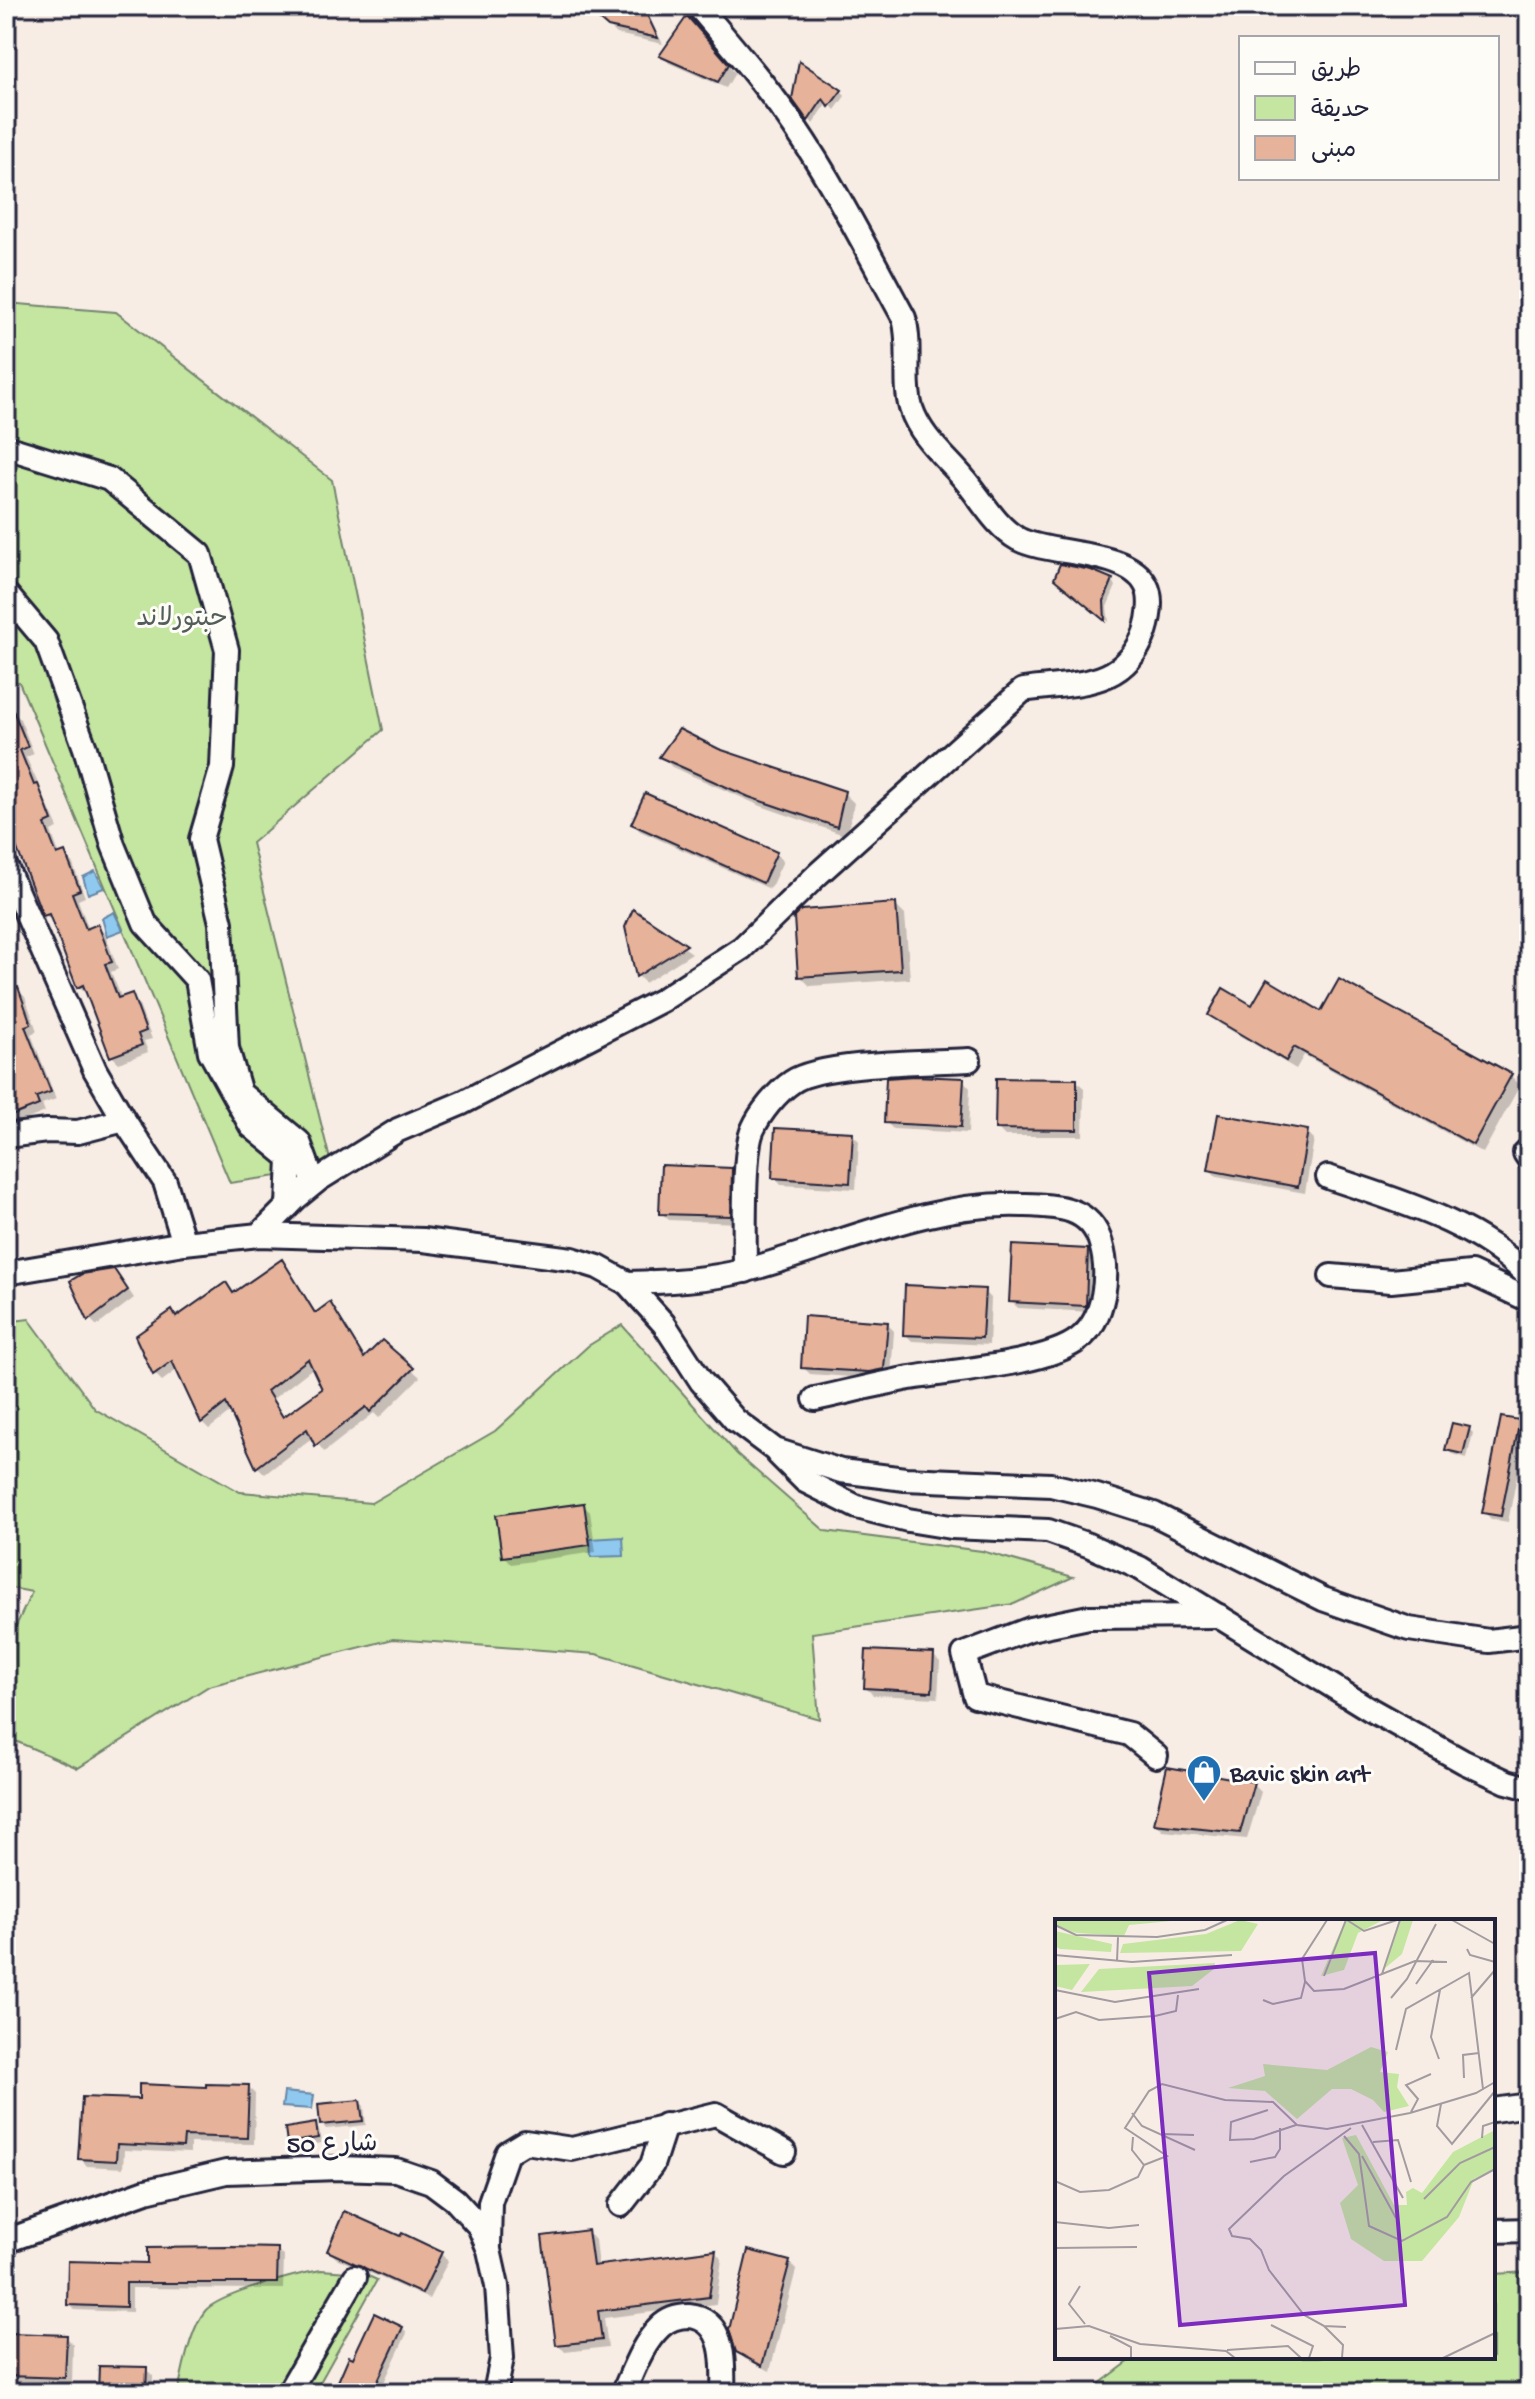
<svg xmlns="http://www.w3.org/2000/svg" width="1535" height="2399" font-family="'Gochi Hand','Playpen Sans Arabic',sans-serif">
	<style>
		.green { fill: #c4e6a0; stroke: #73846e; stroke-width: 2 }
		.water { fill: #90c9ef; stroke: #6486a7; stroke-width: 2 }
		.shadow { fill: #0003; fill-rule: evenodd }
		.building { fill: #e6b299; stroke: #22223b; stroke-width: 2; fill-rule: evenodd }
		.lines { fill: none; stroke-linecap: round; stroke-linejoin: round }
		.minor-casing { stroke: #22223b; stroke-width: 28 }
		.minor { stroke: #fdfcf7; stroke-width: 22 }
		.labels { text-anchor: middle; stroke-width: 6; stroke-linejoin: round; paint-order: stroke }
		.park-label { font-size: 26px; fill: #535d59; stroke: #fdfcf7 }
		.poi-label { font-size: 26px; fill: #22223b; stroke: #fdfcf7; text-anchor: start }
		.street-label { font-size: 26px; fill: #22223b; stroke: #fdfcf7 }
		.inset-road { fill: none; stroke: #a29ca0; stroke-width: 2 }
		.view { fill: #7b2cbf; fill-opacity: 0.15; stroke: #7b2cbf; stroke-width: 4 }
		.inset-edge { fill: none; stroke: #22223b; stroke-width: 4 }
	</style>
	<rect width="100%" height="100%" fill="#f8ede4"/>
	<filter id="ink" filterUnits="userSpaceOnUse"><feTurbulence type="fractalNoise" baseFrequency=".0125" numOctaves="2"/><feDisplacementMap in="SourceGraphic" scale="16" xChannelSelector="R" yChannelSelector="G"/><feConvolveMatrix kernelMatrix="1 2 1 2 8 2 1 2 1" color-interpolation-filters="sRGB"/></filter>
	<g filter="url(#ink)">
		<g class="green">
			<polygon points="6,303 116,312 332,480 383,730 252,843 332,1168 230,1183 19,682 6,681"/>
			<polygon points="29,1319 95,1409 240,1492 371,1503 495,1431 588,1346 622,1325 737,1454 825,1531 982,1551 1073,1577 1014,1604 812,1633 819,1719 596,1654 393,1639 209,1686 78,1768 6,1737 6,1647 32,1592 6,1587 6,1322"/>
			<path d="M 321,2270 L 362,2273 L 377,2280 L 314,2393 L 178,2393 C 182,2371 191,2328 205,2311 C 219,2294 297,2274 321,2270 Z"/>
			<polygon points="1529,2272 1529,2393 1097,2393 1099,2384 1135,2357 1493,2357 1493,2274"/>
		</g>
		<g class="water">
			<polygon points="95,871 104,888 88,894 83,877"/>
			<polygon points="114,912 123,930 107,936 102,918"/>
			<polygon points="623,1537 624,1556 591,1557 590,1539"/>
			<polygon points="284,2092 314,2095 312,2109 282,2107"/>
		</g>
		<g class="shadow">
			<polygon points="587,6 643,6 663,44 617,34"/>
			<polygon points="694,26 735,73 726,88 669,63 662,56"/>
			<polygon points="841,91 845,96 835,110 828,102 813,124 794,99"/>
			<polygon points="1112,581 1116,586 1107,607 1109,622 1061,583"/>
			<polygon points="13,711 20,719 34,754 26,757 58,828 51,831 60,856 65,855 72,862 85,897 78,900 89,930 98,927 105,934 118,969 111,972 122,999 131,996 138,1003 152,1039 144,1041 148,1052 119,1063 112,1056 88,993 86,994 78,986 52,922 45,914 6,814 6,714"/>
			<polygon points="718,751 844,793 854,803 847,836 761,806 672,767 662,757"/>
			<polygon points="633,824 776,854 783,861 770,889 640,831"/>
			<polygon points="895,905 905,915 910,979 810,986 800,976"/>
			<polygon points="634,912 692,953 645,983 638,976 627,927"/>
			<polygon points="6,956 19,991 25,997 37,1031 31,1034 56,1099 42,1104 45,1112 15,1124 6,1112"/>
			<polygon points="1253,1008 1322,1014 1511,1076 1520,1085 1483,1153 1304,1055 1296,1069 1220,1024 1210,1015"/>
			<polygon points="963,1080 970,1088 968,1133 893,1129 886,1122"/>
			<polygon points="1076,1081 1084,1088 1083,1136 1005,1136 997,1128"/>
			<polygon points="1307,1132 1314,1139 1305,1193 1217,1177 1210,1170"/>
			<polygon points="852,1134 859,1141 856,1189 781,1185 774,1177"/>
			<polygon points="731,1170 739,1177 737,1223 669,1220 661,1213"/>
			<polygon points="1087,1251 1094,1258 1092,1312 1018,1308 1011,1301"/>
			<path d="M 282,1261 L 317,1314 L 330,1305 L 337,1312 L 366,1359 L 382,1342 L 420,1377 L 379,1418 L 374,1413 L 324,1452 L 313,1437 L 265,1474 L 258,1467 L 232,1411 L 209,1429 L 202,1422 L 178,1369 L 162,1381 L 155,1374 L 138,1336 L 177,1319 L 226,1285 L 234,1295 ZM 314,1367 L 325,1390 L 284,1418 L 273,1399 Z"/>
			<polygon points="121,1279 134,1298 97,1326 90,1319"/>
			<polygon points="984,1291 991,1298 989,1345 912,1341 905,1334"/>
			<polygon points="887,1324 894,1331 891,1376 877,1379 810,1374 803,1367"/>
			<polygon points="1519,1422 1526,1429 1508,1522 1491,1519 1484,1512"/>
			<polygon points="1469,1429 1473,1433 1467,1458 1452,1454 1447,1450"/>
			<polygon points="583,1505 590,1512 596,1552 511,1564 504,1556"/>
			<polygon points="933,1655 940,1662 938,1698 873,1695 866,1688"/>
			<polygon points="1168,1770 1253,1784 1261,1792 1247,1839 1163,1831 1156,1824"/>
			<polygon points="248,2087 255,2094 254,2144 190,2143 190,2153 124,2150 123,2168 87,2166 80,2158 141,2101 208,2089"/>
			<polygon points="360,2102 364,2106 366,2125 326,2129 322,2124"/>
			<polygon points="315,2125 319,2130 321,2143 294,2147 289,2142"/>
			<polygon points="588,2232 595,2240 598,2267 715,2252 722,2259 716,2304 604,2318 608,2347 565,2352 558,2344"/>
			<polygon points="277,2250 284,2256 283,2289 132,2288 132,2312 75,2310 69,2304 149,2266"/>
			<polygon points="329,2251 441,2254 448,2261 429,2299 336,2258"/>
			<polygon points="789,2262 796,2270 770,2371 745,2359 737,2351"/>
			<polygon points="402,2328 407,2333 379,2393 336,2393"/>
			<polygon points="66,2337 73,2344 72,2384 18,2382 10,2375"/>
			<polygon points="146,2369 153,2376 153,2393 100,2393"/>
		</g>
		<g class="building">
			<polygon points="584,6 643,6 658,38 608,27"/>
			<polygon points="687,16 729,64 718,82 659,56"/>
			<polygon points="799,61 842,90 829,107 823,99 808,121 792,99"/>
			<polygon points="1060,564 1091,570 1113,579 1104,601 1105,621 1054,579"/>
			<polygon points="6,693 28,747 20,750 34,785 38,784 52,821 45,824 57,855 65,852 80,890 72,893 86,929 98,924 112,962 105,964 118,998 132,993 146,1031 138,1034 142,1045 110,1057 83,985 77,988 49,914 43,916 6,820"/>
			<polygon points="679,729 719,749 845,791 837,827 749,797 659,757"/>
			<polygon points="645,793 777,852 763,883 631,824"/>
			<polygon points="896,903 901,970 798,977 794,917 801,910"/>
			<polygon points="633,909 687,945 636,977 625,927"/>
			<polygon points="1267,979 1321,1011 1339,979 1512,1074 1473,1145 1294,1047 1286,1061 1208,1015 1223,988 1252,1005"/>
			<polygon points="18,987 31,1024 25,1026 51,1092 36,1097 39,1105 6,1118 6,991"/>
			<polygon points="914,1076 964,1078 961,1127 884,1123 886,1078"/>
			<polygon points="996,1078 1077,1079 1077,1130 995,1129"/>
			<polygon points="1218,1114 1308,1130 1298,1187 1208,1170"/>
			<polygon points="775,1128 853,1132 850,1183 772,1178"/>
			<polygon points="661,1165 732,1168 731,1216 659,1214"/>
			<polygon points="1012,1245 1088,1249 1086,1306 1009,1302"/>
			<path d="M 282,1259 L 315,1313 L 330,1302 L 364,1358 L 382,1340 L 414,1368 L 370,1412 L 366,1407 L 315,1446 L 307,1429 L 256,1468 L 226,1403 L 201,1423 L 172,1361 L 153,1375 L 135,1336 L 172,1310 L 176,1317 L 226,1282 L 233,1293 ZM 308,1359 L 322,1389 L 283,1417 L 267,1391 Z"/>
			<polygon points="114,1269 128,1290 88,1321 70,1281 82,1274"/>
			<polygon points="905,1285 985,1289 982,1338 903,1335"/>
			<polygon points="804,1316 888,1322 884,1369 869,1372 801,1368"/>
			<polygon points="1501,1417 1520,1420 1501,1516 1482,1513"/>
			<polygon points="1452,1423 1470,1427 1463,1454 1445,1450"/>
			<polygon points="584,1503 590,1545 502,1557 496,1515"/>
			<polygon points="866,1650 934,1653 932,1692 864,1688"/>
			<polygon points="1167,1767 1254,1782 1240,1833 1154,1824"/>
			<polygon points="139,2084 206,2087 206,2084 249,2085 247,2138 184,2136 183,2147 117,2144 116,2161 78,2159 82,2097 139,2099"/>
			<polygon points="360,2100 363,2121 320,2125 318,2104"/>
			<polygon points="316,2123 318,2138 287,2143 285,2128"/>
			<polygon points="344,2211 400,2236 402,2233 442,2252 422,2294 327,2251"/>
			<polygon points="588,2230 593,2266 716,2250 709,2297 598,2311 602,2340 556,2345 542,2236"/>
			<polygon points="229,2247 278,2248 277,2283 126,2283 126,2307 67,2305 68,2261 147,2263 147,2248"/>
			<polygon points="748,2250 790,2261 762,2366 736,2352 729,2330"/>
			<polygon points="374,2313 403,2327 372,2393 333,2393 349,2356 353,2358"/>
			<polygon points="10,2333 67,2335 65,2378 8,2376"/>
			<polygon points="99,2366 147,2367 146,2393 98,2393"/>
		</g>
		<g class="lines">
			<g class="minor-casing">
				<g id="minor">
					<polyline points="6,447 109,479 200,554 227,650 222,767 201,839 221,923 227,1048 240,1093 299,1142 314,1183"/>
					<polyline points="8,596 46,641 85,748 113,845 145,923 197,980 210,1052 251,1126 290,1158 288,1206"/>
					<polyline points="6,867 95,1070 124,1120 165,1182 184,1243"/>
					<polyline points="6,1136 47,1131 78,1132 124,1120"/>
					<polyline points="1529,1149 1525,1153 1529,1159"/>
					<path d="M 1328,1177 C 1398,1201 1477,1222 1529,1277"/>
					<path d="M 259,1235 L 296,1198 L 318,1180 L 398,1130 L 462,1103 L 662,1000 L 742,948 L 818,874 L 1023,690 C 1074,682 1124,690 1145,632 C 1149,619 1153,598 1146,585 C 1128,549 1050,556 1018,539 C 996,527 981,499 965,480 C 946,457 921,438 911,408 C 903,381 912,348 904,318 C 869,254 835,186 794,126 C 765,84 731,45 698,6"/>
					<path d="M 745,1271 C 745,1241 742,1152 753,1129 C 760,1113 777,1092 792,1082 C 820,1062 931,1062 969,1060"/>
					<polyline points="6,1273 184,1243 259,1235 423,1240 572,1259 598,1267 627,1283 664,1324 701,1381 735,1420 775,1450 841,1471 905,1479 1051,1485 1097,1496 1154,1514 1323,1599 1409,1629 1489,1641 1529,1636"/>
					<polyline points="1331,1276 1391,1281 1471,1273 1529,1300"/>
					<path d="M 627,1283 C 667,1282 709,1280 747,1270 C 837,1246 929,1201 1023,1205 C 1056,1206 1091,1206 1101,1244 C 1110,1274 1105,1319 1079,1339 C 1048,1364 951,1371 910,1378 C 878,1384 847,1392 815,1399"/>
					<polyline points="778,1454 805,1481 857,1507 908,1520 951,1527 1048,1531 1088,1545 1140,1568 1371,1710 1464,1762 1507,1782 1529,1788"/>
					<polyline points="1156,1756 1129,1734 975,1696 964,1654 1030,1629 1089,1617 1219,1616"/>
					<polyline points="1493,2110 1529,2105"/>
					<polyline points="621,2205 652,2165 665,2125"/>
					<polyline points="1493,2231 1529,2230"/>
					<polyline points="6,2241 146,2191 226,2172 339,2168 396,2170 431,2182 455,2200 479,2226 489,2250 497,2286 502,2358 495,2393"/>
					<polyline points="489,2245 490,2202 507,2153 525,2142 572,2149 716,2114 784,2152"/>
					<polyline points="288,2393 355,2277"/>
					<path d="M 623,2393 C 633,2371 642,2344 660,2327 C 668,2319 678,2316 689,2316 C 726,2319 724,2365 723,2393"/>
				</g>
			</g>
			<use href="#minor" class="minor"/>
		</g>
	</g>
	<defs>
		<g id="shop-pin" transform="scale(1.8)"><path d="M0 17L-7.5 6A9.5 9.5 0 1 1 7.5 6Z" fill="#1f6fb2" stroke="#fdfcf7"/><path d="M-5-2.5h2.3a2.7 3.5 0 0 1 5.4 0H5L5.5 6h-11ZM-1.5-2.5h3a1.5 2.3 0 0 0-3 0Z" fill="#fff"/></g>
	</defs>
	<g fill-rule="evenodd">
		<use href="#shop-pin" x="1204" y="1772"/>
	</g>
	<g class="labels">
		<g class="park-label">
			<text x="182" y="625">حبتورلاند</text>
		</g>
		<g class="poi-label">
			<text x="1230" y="1781">Bavic skin art</text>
		</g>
		<g class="street-label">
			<text transform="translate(332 2142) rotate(-1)" y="9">شارع 50</text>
		</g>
	</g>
	<g transform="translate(1055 1919)">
		<rect width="440" height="440" fill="#f8ede4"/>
		<path d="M 0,1 L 28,2 L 127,1 L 74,6 L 69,17 L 22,14 L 0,7 ZM 185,1 L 203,5 L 186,32 L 65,34 L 68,25 L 151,15 ZM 290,1 L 328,1 L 303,14 L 289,51 L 266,57 ZM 344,1 L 366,1 L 358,1 L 347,35 L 329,50 ZM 0,12 L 57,25 L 56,33 L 5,30 L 0,27 ZM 160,44 L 159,50 L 137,67 L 26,73 L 44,50 ZM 35,45 L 17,71 L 0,67 L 1,46 ZM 316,128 L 333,133 L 325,153 L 344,155 L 342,168 L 354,187 L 329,193 L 318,181 L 296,170 L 277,170 L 242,200 L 210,172 L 173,169 L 210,157 L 208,145 L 272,151 ZM 440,211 L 440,250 L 419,260 L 404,298 L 367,342 L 329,342 L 296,320 L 285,284 L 303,266 L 287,219 L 301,216 L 339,286 L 352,286 L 351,273 L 358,269 L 367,274 L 398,233 Z" fill="#c4e6a0"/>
		<path class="inset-road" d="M 272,1 L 247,40 L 250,62 L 259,72 L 289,70 L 360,42 L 392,43M 292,1 L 309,12 L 342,1M 397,1 L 440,25M 0,6 L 21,16 L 102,18 L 150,11 L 172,1M 412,30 L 415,36 L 440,43M 0,36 L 77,43 L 177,36M 62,42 L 63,18M 327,55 L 345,1M 269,57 L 291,1M 361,65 L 378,41M 0,71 L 60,83 L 144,70M 336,79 L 352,60 L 381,5M 416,79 L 440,51M 208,81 L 218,85 L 246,79 L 250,63M 0,100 L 21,93 L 44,101 L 100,97 L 121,92 L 123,76M 341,131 L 351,90 L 414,54 L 428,170M 384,140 L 376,118 L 385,71M 409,159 L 408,136 L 424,134M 386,185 L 382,207 L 397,225 L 440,172M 213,191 L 176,203 L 175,221 L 199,220 L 241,206M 356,193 L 363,180 L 351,166 L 376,155M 77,194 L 87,207 L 140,231M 307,206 L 348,279M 108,215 L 139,216M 289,217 L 304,235 L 314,307 L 347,322 L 392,298 L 416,263 L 440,250M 78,218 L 77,231 L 89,246 L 112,237 L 70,209 L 94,172 L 107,165 L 170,181 L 218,183 L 242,206 L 272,210 L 355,194 L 421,174 L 440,163M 427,219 L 428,207 L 440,203M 318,223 L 343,221 L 356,263M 307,237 L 341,299M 195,243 L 220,238 L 225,230 L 225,209M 0,262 L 25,273 L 54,271 L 83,258 L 89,246M 369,280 L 405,244 L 440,228M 0,303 L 54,309 L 84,306M 0,329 L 82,328M 25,367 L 14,385 L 30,405M 216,406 L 258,427 L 254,439M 269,407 L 288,426 L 287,439M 291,408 L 269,407 L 249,396 L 214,351 L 206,331 L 195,320 L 177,317 L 174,310 L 229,257 L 296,209M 0,410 L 34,407 L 85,425 L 171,432 L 180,439M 55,417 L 76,428 L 76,439M 172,431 L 233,427 L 246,439M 388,439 L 440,414"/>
		<path class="view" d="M 320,34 L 350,386 L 125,406 L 94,54 Z"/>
		<rect width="440" height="440" class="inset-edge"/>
	</g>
	<rect width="1535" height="2399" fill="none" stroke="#fdfcf7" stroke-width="32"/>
	<rect x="16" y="16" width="1503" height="2367" fill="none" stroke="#22223b" stroke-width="3" filter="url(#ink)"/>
	<rect x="1239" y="36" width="260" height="144" fill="#fdfcf7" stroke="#a5a5ac" stroke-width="2"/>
	<rect x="1255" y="62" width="40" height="12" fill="#fdfcf7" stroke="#a5a5ac" stroke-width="2"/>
	<text x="1311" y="76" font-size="24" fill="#22223b">طريق</text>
	<rect x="1255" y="96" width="40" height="24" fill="#c4e6a0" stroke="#a5a5ac" stroke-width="2"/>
	<text x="1311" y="116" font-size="24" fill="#22223b">حديقة</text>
	<rect x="1255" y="136" width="40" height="24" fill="#e6b299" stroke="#a5a5ac" stroke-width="2"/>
	<text x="1311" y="156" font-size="24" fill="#22223b">مبنى</text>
</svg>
